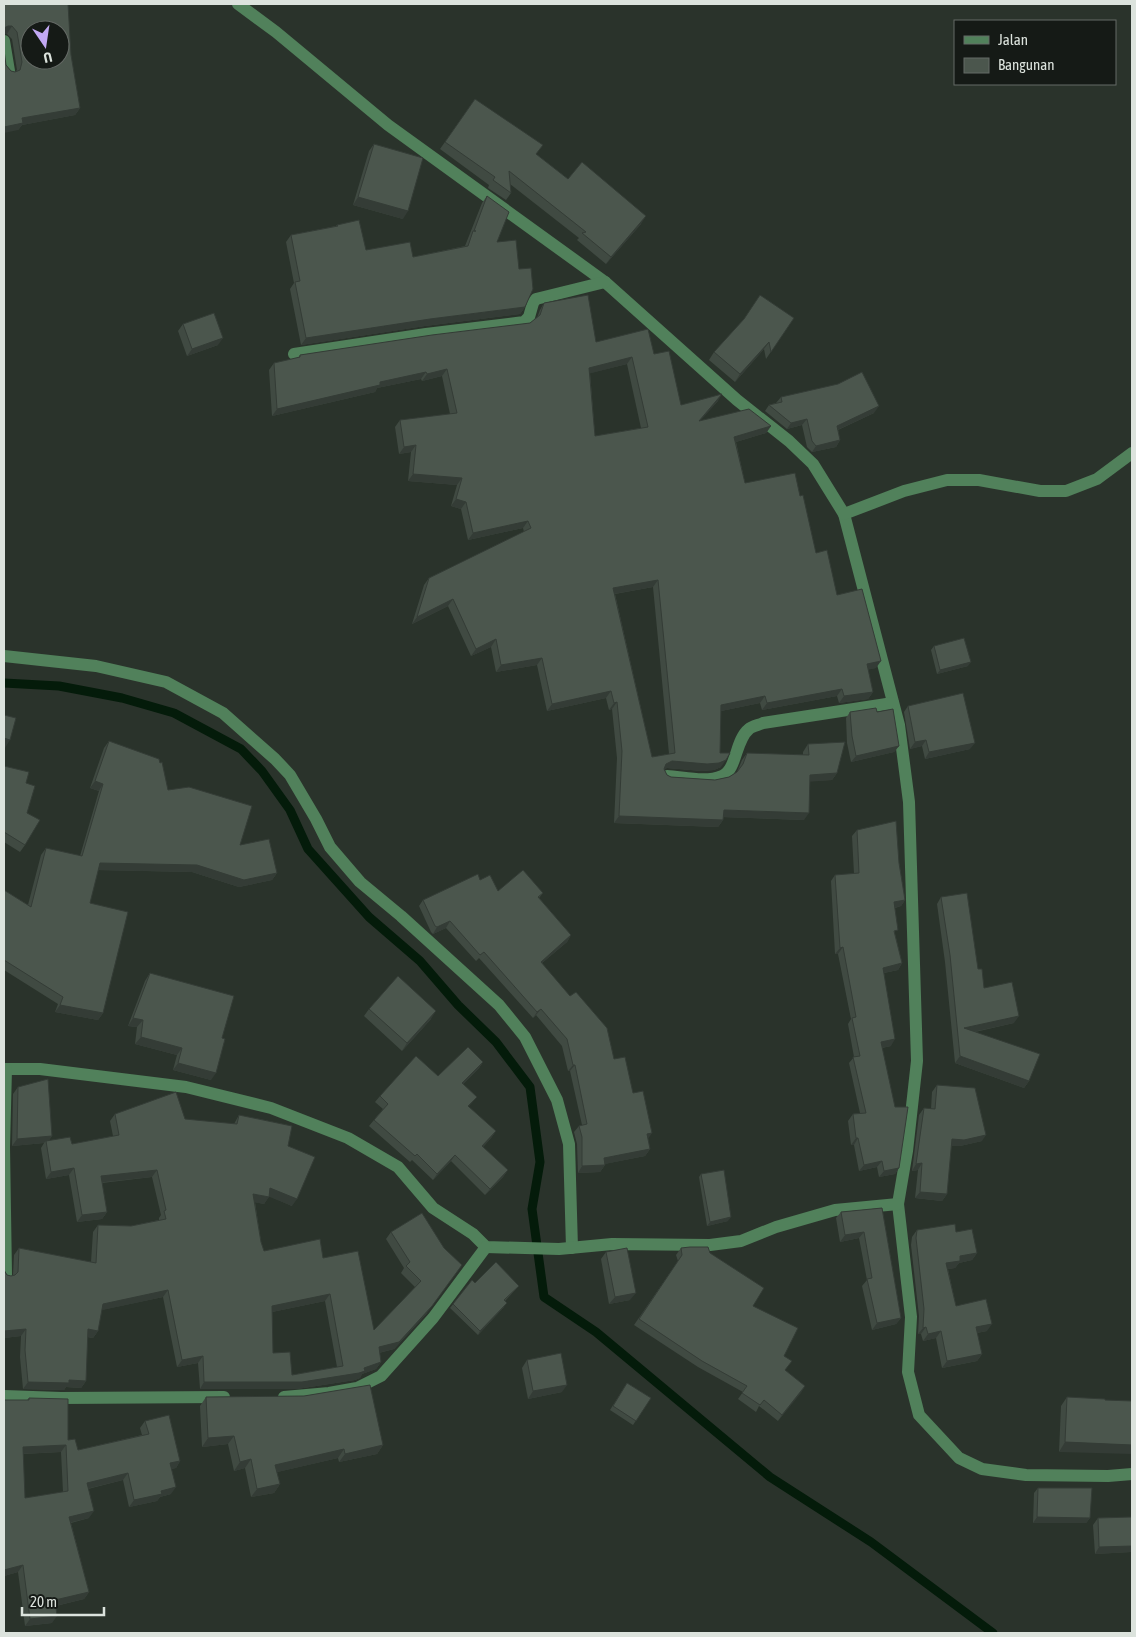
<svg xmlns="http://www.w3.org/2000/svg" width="1136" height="1637" font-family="'Asap Condensed',sans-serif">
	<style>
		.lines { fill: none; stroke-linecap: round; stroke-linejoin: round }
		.stream { stroke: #041b0a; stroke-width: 9 }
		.minor { stroke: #51815b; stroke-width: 12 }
		.wall { fill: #404a42; fill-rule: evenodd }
		.shaded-wall { fill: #343c36 }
		.building { fill: #4b564d; stroke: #343c36; fill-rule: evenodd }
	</style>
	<rect width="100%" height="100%" fill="#2a332b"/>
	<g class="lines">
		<polyline class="stream" points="4,683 59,686 122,698 174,713 241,749 262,771 290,810 308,849 369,917 420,961 458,1005 496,1042 530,1087 540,1162 532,1209 544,1297 596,1332 770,1477 871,1542 993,1633"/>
		<g class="minor">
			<polyline points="238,4 276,32 388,125 605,282 737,400 789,441 813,464 844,514 899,725 909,802 917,1061 907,1151 898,1204 911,1317 908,1372 919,1415 959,1458 982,1469 1026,1475 1108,1476 1132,1474"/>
			<polyline points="4,41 9,71"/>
			<polyline points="294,354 426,334 524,322 529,317 533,303 536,299 605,282"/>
			<polyline points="844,514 904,491 947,480 979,480 1040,491 1066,491 1097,479 1132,453"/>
			<polyline points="4,656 96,666 166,682 223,713 275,759 290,775 316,819 330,847 360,882 401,916 499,1005 525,1037 557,1100 569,1144 572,1248"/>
			<path d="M 667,776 C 684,777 706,783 722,776 C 737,770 735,740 749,729 C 752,726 759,725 763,723 L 893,703"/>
			<polyline points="4,1069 40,1069 186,1087 271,1108 348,1138 398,1167 433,1208 473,1234 486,1247 559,1249 612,1244 710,1245 741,1241 776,1227 835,1210 898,1204"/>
			<polyline points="6,1275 4,1147 6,1069"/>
			<polyline points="4,1396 61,1398 224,1397"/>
			<polyline points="284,1397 329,1393 357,1388 381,1376 433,1318 486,1247"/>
		</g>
	</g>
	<g class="wall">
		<polygon points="4,4 71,55 80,108 75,115 22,125 18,130 6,65 11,71 15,72 17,70 12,39 7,34 4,33"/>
		<polygon points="475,99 536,154 568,179 641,224 606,264 577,240 579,238 510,184 511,193 506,200 488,188 489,185 440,149"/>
		<polygon points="374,144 403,219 353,205 369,151"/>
		<polygon points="487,196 497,242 519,269 525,307 520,314 425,326 301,345 290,289 294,283 286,242 291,235 336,226 337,225 366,250 413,257 465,246 482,203"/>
		<path d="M 544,303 L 596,342 L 654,354 L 681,405 L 718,401 L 700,420 L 771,426 L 766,433 L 736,442 L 745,483 L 800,496 L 816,553 L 837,595 L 876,668 L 868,669 L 873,692 L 868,699 L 839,703 L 837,696 L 762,710 L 760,703 L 721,711 L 720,753 L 721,767 L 714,770 L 702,771 L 667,768 L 664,769 L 667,775 L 671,777 L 715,780 L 729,777 L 737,772 L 742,760 L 747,753 L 803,755 L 803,752 L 808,744 L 837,773 L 832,780 L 810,781 L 804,820 L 723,817 L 723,820 L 718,827 L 614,823 L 617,758 L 612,709 L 609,710 L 606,698 L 547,711 L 537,665 L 496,672 L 491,647 L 471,656 L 448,606 L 412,624 L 424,585 L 429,578 L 524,532 L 523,528 L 468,540 L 461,509 L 451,506 L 457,485 L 408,481 L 411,452 L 399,454 L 395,427 L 400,420 L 450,414 L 442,376 L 422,381 L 421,379 L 377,388 L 375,392 L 272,416 L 269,370 L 274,363 L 298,358 L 300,355 L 530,323 L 537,318 L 540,310 ZM 627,364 L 641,428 L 595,436 L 590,373 ZM 653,587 L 669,754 L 652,757 L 615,594 Z"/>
		<polygon points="794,318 766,359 764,349 735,382 709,360 714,352"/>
		<polygon points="183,324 218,345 187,356 178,331"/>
		<polygon points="781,397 874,413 838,430 840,440 836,447 812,452 807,447 802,425 787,429 765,411 769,405 776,403"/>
		<polygon points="934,646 968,666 937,674 931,650"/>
		<polygon points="908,706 970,749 925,759 922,746 910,749 904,712"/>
		<polygon points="850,712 899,746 894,752 851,762 847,743 846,718"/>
		<polygon points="109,741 168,790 277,873 272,880 239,887 192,872 98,870 90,903 103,1013 98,1020 55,1012 58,1004 4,970 4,890 28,905 41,855 46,848 80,856 99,791 90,788 104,748"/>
		<polygon points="4,766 26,783 27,813 25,845 20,852 4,842"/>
		<polygon points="857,830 899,863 905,900 901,906 895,908 895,934 902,963 898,970 884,973 891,1046 882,1048 899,1168 895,1174 879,1177 877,1167 859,1171 854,1145 851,1145 848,1121 853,1114 860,1113 849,1063 854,1057 848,1024 851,1019 838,954 835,954 831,881 835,875 854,874 852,836"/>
		<polygon points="480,880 498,891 543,893 539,898 571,935 567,942 542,963 614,1059 633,1093 648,1139 650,1149 645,1156 604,1164 605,1165 600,1172 578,1173 577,1144 574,1132 579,1126 582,1125 570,1071 568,1071 562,1046 536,1015 533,1018 479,958 476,961 446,928 433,934 431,932 419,906 423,900"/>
		<polygon points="941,897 978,969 984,988 1014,1023 975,1032 1029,1081 1024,1088 955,1063 945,962 937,904"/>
		<polygon points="150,973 222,1038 211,1080 173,1070 177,1055 135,1044 137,1027 128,1026 145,981"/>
		<polygon points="369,1009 431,1019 402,1051 364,1016"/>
		<polygon points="483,1062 479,1068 463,1084 477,1097 468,1107 496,1131 491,1138 483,1147 508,1170 503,1177 485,1195 451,1161 433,1180 412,1160 410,1162 369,1126 383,1109 375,1102 380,1096"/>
		<polygon points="937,1085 982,1141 960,1146 951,1146 947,1194 942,1201 915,1198 918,1170 912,1171 919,1115 924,1108 931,1109 932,1092"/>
		<path d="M 18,1087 L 52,1136 L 49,1140 L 72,1144 L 113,1136 L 110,1121 L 115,1114 L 234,1124 L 239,1115 L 288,1146 L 292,1206 L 269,1196 L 264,1204 L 255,1202 L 261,1242 L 264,1251 L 323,1258 L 374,1330 L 416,1288 L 401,1273 L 404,1268 L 386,1239 L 391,1232 L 422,1213 L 427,1313 L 394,1349 L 379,1353 L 381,1362 L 376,1369 L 362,1374 L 360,1378 L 355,1380 L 297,1389 L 200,1389 L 198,1363 L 177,1367 L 163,1297 L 101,1310 L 98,1331 L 93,1338 L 87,1337 L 86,1381 L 81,1388 L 66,1387 L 64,1390 L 23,1389 L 20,1357 L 21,1336 L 4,1338 L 4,1270 L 7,1275 L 11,1276 L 13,1275 L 14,1255 L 19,1248 L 91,1262 L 93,1232 L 98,1225 L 131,1226 L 159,1220 L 159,1218 L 161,1215 L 152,1177 L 102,1183 L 107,1212 L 102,1219 L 77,1222 L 69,1175 L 46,1179 L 41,1148 L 44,1143 L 12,1146 L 13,1094 ZM 325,1301 L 337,1367 L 292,1375 L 273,1353 L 272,1312 Z"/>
		<polygon points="701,1174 728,1221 707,1226 699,1177"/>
		<polygon points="882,1208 901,1318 896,1324 872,1330 862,1286 867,1280 859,1238 840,1242 836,1218 841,1212"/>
		<polygon points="917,1230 956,1232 977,1253 972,1260 959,1263 955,1268 948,1269 956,1306 987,1331 977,1333 982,1354 977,1361 942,1368 936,1338 923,1341 921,1334 918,1334 919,1316 911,1245 912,1237"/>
		<polygon points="681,1248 710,1253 753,1306 784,1356 785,1370 805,1386 778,1421 759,1406 756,1412 738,1399 743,1392 698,1367 634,1325 678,1261 676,1255"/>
		<polygon points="606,1252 630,1300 609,1304 601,1259"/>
		<polygon points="472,1280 475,1283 516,1289 505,1301 504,1307 478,1335 450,1308"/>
		<polygon points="527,1360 562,1392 528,1399 522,1368"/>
		<polygon points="627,1383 651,1398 633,1425 610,1410"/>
		<polygon points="206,1397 383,1445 377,1454 339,1462 338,1458 277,1472 280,1484 274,1493 251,1497 245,1468 234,1471 228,1444 202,1447 200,1406"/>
		<polygon points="1067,1397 1105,1400 1059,1452 1061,1406"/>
		<path d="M 29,1398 L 78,1450 L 142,1435 L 140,1428 L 145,1421 L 180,1461 L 176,1468 L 171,1469 L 171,1494 L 160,1497 L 157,1501 L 129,1507 L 123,1480 L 88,1489 L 89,1518 L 71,1523 L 89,1592 L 84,1599 L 56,1606 L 52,1623 L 25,1626 L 18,1572 L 4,1576 L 4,1400 L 27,1400 ZM 61,1452 L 63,1492 L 25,1498 L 23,1454 Z"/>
		<polygon points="1038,1488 1090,1518 1086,1523 1033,1523 1034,1493"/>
		<polygon points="1132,1517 1132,1551 1131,1552 1095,1554 1093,1525 1098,1518"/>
	</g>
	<g class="shaded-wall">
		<polygon points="8,26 12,26 7,34 4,33 4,28"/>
		<polygon points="80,108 75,115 22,125 18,130 4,133 4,127 22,118"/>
		<polygon points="358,197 408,211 403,219 353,205"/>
		<polygon points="646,216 641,224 606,264 611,257"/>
		<polygon points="525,307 520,314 425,326 301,345 306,338 430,319"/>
		<polygon points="223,338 218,345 187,356 192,349"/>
		<polygon points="769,342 764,349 735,382 740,374"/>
		<polygon points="632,357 627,364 584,375 589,368"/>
		<polygon points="447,369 442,376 422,381 427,374"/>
		<polygon points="426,372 421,379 377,388 375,392 272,416 277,409 380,382"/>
		<polygon points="722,394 718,401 694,428 699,421"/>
		<polygon points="879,406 874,413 833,432 837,426"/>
		<polygon points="807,419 802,425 787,429 791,423"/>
		<polygon points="771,426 766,433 729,444 734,437"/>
		<polygon points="840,440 836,447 812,452 816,446"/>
		<polygon points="416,445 411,452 399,454 404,447"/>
		<polygon points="413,474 462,478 457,485 408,481"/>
		<polygon points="456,499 466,502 461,509 451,506"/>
		<polygon points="528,521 523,528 468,540 473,533"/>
		<polygon points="658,580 653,587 608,595 613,588"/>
		<polygon points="453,599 448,606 412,624 417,617"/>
		<polygon points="496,639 491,647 471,656 476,649"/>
		<polygon points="542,658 537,665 496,672 501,665"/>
		<polygon points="881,661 876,668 862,671 867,664"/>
		<polygon points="971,662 968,666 937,674 940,670"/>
		<polygon points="842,689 837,696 762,710 767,703"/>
		<polygon points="611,691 606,698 547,711 552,704"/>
		<polygon points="873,692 868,699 839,703 844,696"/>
		<polygon points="765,696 760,703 716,712 721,705"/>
		<polygon points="617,702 612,709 609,710 614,703"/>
		<polygon points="4,738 10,740 5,748 4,747"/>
		<polygon points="926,740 922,746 910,749 915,742"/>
		<polygon points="975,743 970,749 925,759 929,752"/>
		<polygon points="899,746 894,752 851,762 856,756"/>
		<polygon points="726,760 721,767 714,770 702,771 667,768 661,771 666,764 672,761"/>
		<polygon points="837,773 832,780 806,782 810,775"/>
		<polygon points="95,781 103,784 99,791 90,788"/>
		<polygon points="724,810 809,813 804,820 719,817"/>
		<polygon points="619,816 723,820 718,827 614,823"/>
		<polygon points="100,863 197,865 277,873 272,880 239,887 192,872 95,870"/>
		<polygon points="905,900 901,906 889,909 894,902"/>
		<polygon points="450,921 446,928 433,934 437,927"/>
		<polygon points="571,935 567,942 536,968 541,962"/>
		<polygon points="843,947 838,954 835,954 840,948"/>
		<polygon points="902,963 898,970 878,974 883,968"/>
		<polygon points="60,1005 103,1013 98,1020 55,1012"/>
		<polygon points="541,1009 536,1015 533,1018 537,1012"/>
		<polygon points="436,1011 431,1019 402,1051 407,1043"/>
		<polygon points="1019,1016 1014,1023 959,1035 964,1028"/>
		<polygon points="133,1018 143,1020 137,1027 128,1026"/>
		<polygon points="141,1037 182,1048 177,1055 135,1044"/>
		<polygon points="895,1039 891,1046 876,1049 881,1042"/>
		<polygon points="960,1056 1029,1081 1024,1088 955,1063"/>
		<polygon points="483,1062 479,1068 458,1089 462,1083"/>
		<polygon points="178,1063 216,1073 211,1080 173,1070"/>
		<polygon points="573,1065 575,1065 570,1071 568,1071"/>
		<polygon points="496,1131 491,1138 478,1152 482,1146"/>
		<polygon points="652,1133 648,1139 647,1134"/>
		<polygon points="986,1135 982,1141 960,1146 947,1146 952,1139"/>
		<polygon points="52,1136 47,1143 46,1141 44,1143 12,1146 17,1139"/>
		<polygon points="856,1138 858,1138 854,1145 851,1145"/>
		<polygon points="650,1149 645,1156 600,1165 604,1158"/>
		<polygon points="455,1155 451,1161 433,1180 437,1174"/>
		<polygon points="882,1161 877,1167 859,1171 864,1165"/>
		<polygon points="922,1163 918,1170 912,1171 916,1164"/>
		<polygon points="605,1165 600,1172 578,1173 582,1166"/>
		<polygon points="74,1168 69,1175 46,1179 51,1172"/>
		<polygon points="899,1168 895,1174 879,1177 884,1171"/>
		<polygon points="157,1170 152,1177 96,1183 101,1176"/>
		<polygon points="508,1170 503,1177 485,1195 490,1189"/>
		<polygon points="270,1188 297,1199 292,1206 265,1195"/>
		<polygon points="920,1192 947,1194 942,1201 915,1198"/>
		<polygon points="253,1194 269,1197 264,1204 248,1201"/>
		<polygon points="107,1212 102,1219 77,1222 82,1215"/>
		<polygon points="731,1217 728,1221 707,1226 710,1222"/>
		<polygon points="864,1232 859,1238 840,1242 845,1235"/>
		<polygon points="977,1253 972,1260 959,1263 955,1268 941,1270 946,1263 960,1256"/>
		<polygon points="462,1265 427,1313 394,1349 374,1354 379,1347"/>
		<polygon points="168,1290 163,1297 98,1311 103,1304"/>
		<polygon points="636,1293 630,1300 609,1304 615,1297"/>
		<polygon points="330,1294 325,1301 267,1313 272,1306"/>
		<polygon points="507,1303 504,1307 478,1335 480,1331"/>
		<polygon points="901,1318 896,1324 872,1330 877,1323"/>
		<polygon points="992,1324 987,1331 971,1334 976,1327"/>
		<polygon points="926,1327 921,1334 918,1334 923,1328"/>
		<polygon points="26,1329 21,1336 4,1338 4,1331"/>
		<polygon points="88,1329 98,1331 93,1338 83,1336"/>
		<polygon points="941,1331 936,1338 923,1341 928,1334"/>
		<polygon points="982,1354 977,1361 942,1368 947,1361"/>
		<polygon points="203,1356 198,1363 177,1367 182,1360"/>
		<polygon points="381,1362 376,1369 362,1374 360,1378 355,1380 297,1389 200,1389 204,1382 364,1368"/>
		<polygon points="69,1380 86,1381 81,1388 66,1387 64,1390 23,1389 28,1382"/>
		<polygon points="567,1385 562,1392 528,1399 533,1391"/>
		<polygon points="805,1386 801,1393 778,1421 782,1415"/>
		<polygon points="234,1436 228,1444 202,1447 208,1438"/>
		<polygon points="1065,1442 1132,1445 1132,1454 1059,1452"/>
		<polygon points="66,1445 61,1452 18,1454 23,1447"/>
		<polygon points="383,1445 377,1454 339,1462 345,1454"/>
		<polygon points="344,1449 338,1458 269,1474 275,1465"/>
		<polygon points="251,1459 245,1468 234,1471 240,1462"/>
		<polygon points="180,1461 176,1468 165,1470 170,1463"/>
		<polygon points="128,1473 123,1480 82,1490 87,1483"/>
		<polygon points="280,1484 274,1493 251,1497 257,1489"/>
		<polygon points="176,1487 171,1494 160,1497 157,1501 129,1507 134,1500 161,1491"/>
		<polygon points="94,1511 89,1518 64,1524 69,1517"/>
		<polygon points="1037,1517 1090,1518 1086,1523 1033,1523"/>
		<polygon points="1132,1546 1132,1551 1131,1552 1095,1554 1099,1547"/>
		<polygon points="23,1565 18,1572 4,1576 4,1570"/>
		<polygon points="89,1592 84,1599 51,1607 55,1600"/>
		<polygon points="57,1616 52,1623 25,1626 30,1619"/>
	</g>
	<g class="building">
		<path d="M 4,4 L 68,4 L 71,55 L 80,108 L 22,118 L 23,123 L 4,127 L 4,50 L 6,65 L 11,71 L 15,72 L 20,70 L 22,62 L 17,32 L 12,26 L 8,26 L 4,28 ZM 30,30 L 60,30 L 60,60 L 30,60 Z"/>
		<polygon points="475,99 543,145 536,154 568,179 582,162 646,216 611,257 582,233 586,232 509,171 511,193 493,180 495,177 445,142"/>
		<polygon points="374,144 423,158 408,211 358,197"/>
		<polygon points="487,196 509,212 497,242 516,240 519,269 531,268 533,289 525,307 430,319 306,338 295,282 300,281 291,235 338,226 337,225 359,220 366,250 410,242 413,257 468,246 473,231 476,231 474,231"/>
		<path d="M 588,295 L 596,342 L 648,329 L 654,354 L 669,351 L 681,405 L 722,394 L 699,421 L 749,409 L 771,426 L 734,437 L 745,483 L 795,473 L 800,496 L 803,495 L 816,553 L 827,550 L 837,595 L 862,589 L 881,661 L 867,664 L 873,692 L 844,696 L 842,689 L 767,703 L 765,696 L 721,705 L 720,753 L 730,753 L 726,760 L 719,763 L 707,764 L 672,761 L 666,764 L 664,769 L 667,775 L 671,777 L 715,780 L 729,777 L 737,772 L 743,764 L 747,753 L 809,755 L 808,744 L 845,742 L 837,773 L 810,775 L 809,813 L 724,810 L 723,820 L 619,816 L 622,751 L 617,702 L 614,703 L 611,691 L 552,704 L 542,658 L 501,665 L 496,639 L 476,649 L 453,599 L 417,617 L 429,578 L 531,528 L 528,521 L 473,533 L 466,502 L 456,499 L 462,478 L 413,474 L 416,445 L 404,447 L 400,420 L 457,413 L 447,369 L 427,374 L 426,372 L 380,382 L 380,385 L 277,409 L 274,363 L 300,357 L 300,355 L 432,335 L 530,323 L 540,315 L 544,303 ZM 632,357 L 648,427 L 595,436 L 589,368 ZM 658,580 L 675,753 L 652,757 L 613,588 Z"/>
		<polygon points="760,295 794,318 771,352 769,342 740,374 714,352 744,319"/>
		<polygon points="214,313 223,338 192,349 183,324"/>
		<polygon points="862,372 879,406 837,426 840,440 816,446 812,441 807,419 791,423 769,405 782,402 781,397 838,384"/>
		<polygon points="964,638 971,662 940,670 934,646"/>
		<polygon points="963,693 975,743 929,752 926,740 915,742 908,706"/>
		<polygon points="876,708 877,712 893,709 899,746 856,756 852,736 850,712"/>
		<polygon points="4,715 16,718 10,740 4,738"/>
		<polygon points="109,741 159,759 160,763 162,762 168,790 189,787 252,806 240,845 269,839 277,873 244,880 197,865 100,863 90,903 128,912 103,1013 60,1005 63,997 4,960 4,890 31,907 46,848 82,856 103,784 95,781"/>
		<polygon points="4,766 29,772 26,783 35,786 27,813 40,820 25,845 4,832"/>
		<polygon points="896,821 899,863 905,900 894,902 898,930 894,931 902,963 883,968 895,1039 881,1042 895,1107 908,1107 899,1168 884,1171 882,1161 864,1165 858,1138 856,1138 853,1114 866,1113 853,1057 860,1056 852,1018 856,1017 843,947 840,948 835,875 859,873 857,830"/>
		<polygon points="523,870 543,893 538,897 571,935 541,962 570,996 576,992 607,1028 614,1059 625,1057 633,1093 643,1091 652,1133 647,1134 650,1149 604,1158 605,1165 582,1166 582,1137 579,1126 587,1124 575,1065 573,1065 567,1039 541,1009 537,1012 484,952 480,955 450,921 437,927 435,926 423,900 478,874 480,880 490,875 498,891"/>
		<polygon points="967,893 978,969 982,969 984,988 1012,982 1019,1016 964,1028 1040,1054 1029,1081 960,1056 950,955 941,897"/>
		<polygon points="150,973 234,996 222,1038 225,1039 216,1073 178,1063 182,1048 141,1037 143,1020 133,1018"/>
		<polygon points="398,976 436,1011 407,1043 369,1009"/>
		<polygon points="468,1047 483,1062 462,1083 477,1097 468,1106 496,1131 482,1146 508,1170 490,1189 455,1155 437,1174 417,1154 415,1156 374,1120 388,1104 380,1096 416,1056 438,1076"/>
		<polygon points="48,1079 52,1136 17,1139 18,1087"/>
		<polygon points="937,1085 975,1088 986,1135 964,1140 952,1139 947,1194 920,1192 922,1163 916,1164 924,1108 935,1109"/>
		<path d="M 176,1092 L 185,1119 L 237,1124 L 239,1115 L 292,1126 L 288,1146 L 315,1157 L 297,1199 L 270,1188 L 269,1197 L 253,1194 L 261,1242 L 264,1251 L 320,1239 L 323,1258 L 358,1251 L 374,1330 L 421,1281 L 406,1266 L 410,1262 L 391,1232 L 422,1213 L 444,1248 L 462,1265 L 432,1306 L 399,1342 L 379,1347 L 381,1362 L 364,1368 L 365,1371 L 359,1373 L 302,1382 L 204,1382 L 203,1356 L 182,1360 L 168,1290 L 103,1304 L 98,1331 L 88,1329 L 86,1381 L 69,1380 L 69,1383 L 28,1382 L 25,1350 L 26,1329 L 4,1331 L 4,1270 L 7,1275 L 11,1276 L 15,1275 L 18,1272 L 19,1248 L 96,1263 L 98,1225 L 131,1226 L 166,1219 L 164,1211 L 166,1210 L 157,1170 L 101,1176 L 107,1212 L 82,1215 L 74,1168 L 51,1172 L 46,1141 L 70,1137 L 72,1144 L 119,1135 L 115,1114 ZM 330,1294 L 343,1366 L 292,1375 L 290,1352 L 273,1353 L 272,1306 Z"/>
		<polygon points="724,1170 731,1217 710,1222 701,1174"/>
		<polygon points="882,1208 901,1318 877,1323 867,1279 872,1278 864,1232 845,1235 841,1212"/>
		<polygon points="955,1224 956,1232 972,1229 977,1253 960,1256 960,1261 946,1263 956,1306 986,1299 992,1324 976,1327 982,1354 947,1361 941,1331 928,1334 926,1327 923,1328 924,1309 916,1238 917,1230"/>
		<polygon points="690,1247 708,1247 710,1253 764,1288 753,1306 798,1328 784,1356 792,1361 785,1370 805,1386 782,1415 764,1400 760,1405 742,1393 747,1386 702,1361 639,1319 682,1255 681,1248"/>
		<polygon points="627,1248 636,1293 615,1297 606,1252"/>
		<polygon points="496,1262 519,1286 504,1300 507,1303 480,1331 453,1304 472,1280 475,1283"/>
		<polygon points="561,1353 567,1385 533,1391 527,1360"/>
		<polygon points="627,1383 651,1398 636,1421 613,1406"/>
		<polygon points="370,1385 383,1445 345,1454 344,1449 275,1465 280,1484 257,1489 251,1459 240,1462 234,1436 208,1438 206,1397 304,1396"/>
		<polygon points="1067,1397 1105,1399 1105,1400 1132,1401 1132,1445 1065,1442"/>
		<path d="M 29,1398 L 68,1399 L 68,1440 L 75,1439 L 78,1450 L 149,1434 L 145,1421 L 169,1415 L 180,1461 L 170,1463 L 176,1487 L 161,1491 L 162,1494 L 134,1500 L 128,1473 L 87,1483 L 94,1511 L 69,1517 L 89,1592 L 55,1600 L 57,1616 L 30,1619 L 23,1565 L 4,1570 L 4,1400 L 29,1400 ZM 66,1445 L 68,1491 L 25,1498 L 23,1447 Z"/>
		<polygon points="1038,1488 1092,1488 1090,1518 1037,1517"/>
		<polygon points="1132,1517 1132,1546 1099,1547 1098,1518"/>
	</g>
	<rect width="1136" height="1637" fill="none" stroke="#dce3dd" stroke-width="10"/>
	<rect x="954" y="20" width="162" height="65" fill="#151a16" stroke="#656a66"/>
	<rect x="964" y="36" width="25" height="8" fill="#51815b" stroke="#656a66"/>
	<text x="998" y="45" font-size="15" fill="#dce3dd">Jalan</text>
	<rect x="964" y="58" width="25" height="15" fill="#4b564d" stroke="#656a66"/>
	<text x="998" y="70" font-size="15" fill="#dce3dd">Bangunan</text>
	<g transform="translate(45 45) rotate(167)"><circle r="24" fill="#151a16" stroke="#656a66"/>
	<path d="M0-4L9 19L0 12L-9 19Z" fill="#c2a8f3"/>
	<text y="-8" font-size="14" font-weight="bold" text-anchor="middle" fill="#dce3dd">U</text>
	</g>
	<path d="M22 1607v8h82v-8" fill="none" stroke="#dce3dd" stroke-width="2.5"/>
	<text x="30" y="1607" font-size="15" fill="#dce3dd" stroke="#151a16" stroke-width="4" paint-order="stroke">20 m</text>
</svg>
